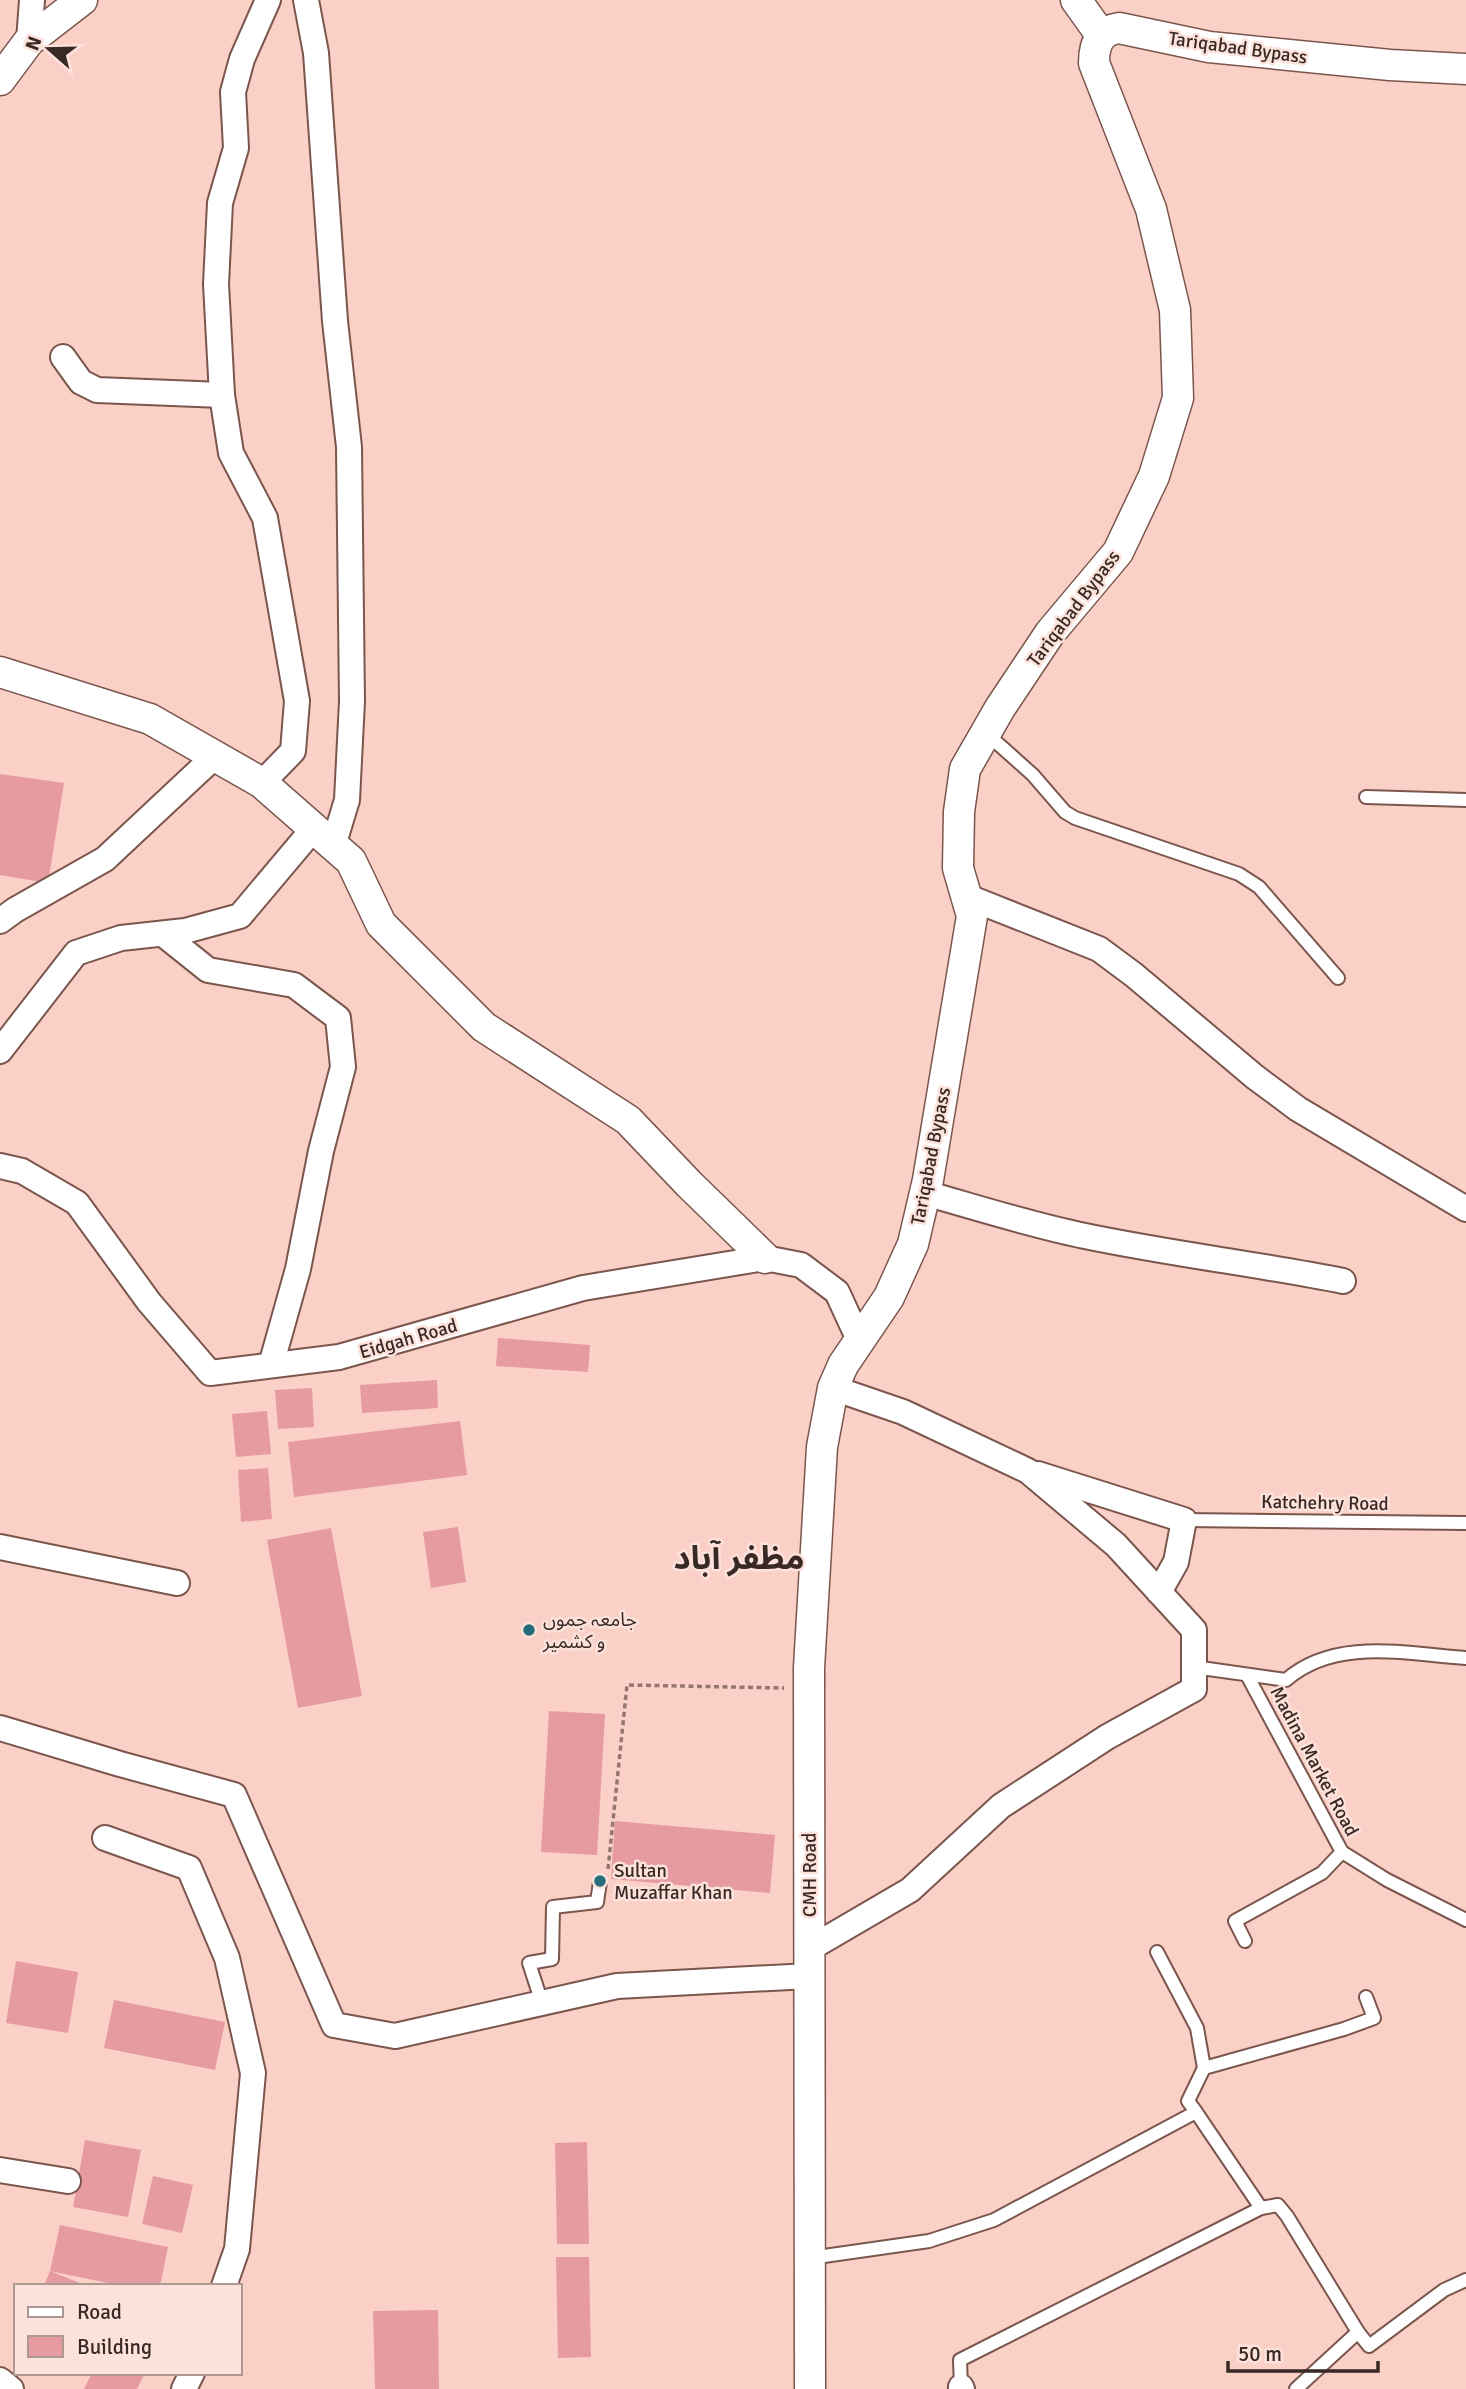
<svg xmlns="http://www.w3.org/2000/svg" width="1466" height="2389" font-family="Signika,'Noto Sans Arabic',sans-serif">
	<style>
		.building { fill: #e69ba1 }
		.lines { fill: none; stroke-linecap: round; stroke-linejoin: round }
		.service-casing { stroke: #7a564d; stroke-width: 16 }
		.minor-casing { stroke: #7a564d; stroke-width: 28 }
		.tertiary-casing { stroke: #7a564d; stroke-width: 33 }
		.path { stroke: #937770; stroke-width: 3.5; stroke-dasharray: 5 3.5; stroke-linecap: butt }
		.service { stroke: #fff; stroke-width: 12 }
		.minor { stroke: #fff; stroke-width: 24 }
		.tertiary { stroke: #fff; stroke-width: 30 }
		.poi-dot { fill: #266c7b; stroke: #fce2db; stroke-width: 2.5 }
		.labels { text-anchor: middle; stroke-width: 5; stroke-linejoin: round; paint-order: stroke }
		.street-label { font-size: 19px; fill: #392925; stroke: #fce2db }
		.poi-label { font-size: 19px; fill: #392925; stroke: #fce2db; text-anchor: start }
		.town-label { font-size: 33px; font-weight: bold; fill: #392925; stroke: #fce2db }
	</style>
	<rect width="100%" height="100%" fill="#fbd0c6"/>
	<g class="building">
		<polygon points="0,774 64,783 48,883 0,875"/>
		<polygon points="498,1338 590,1345 588,1372 496,1366"/>
		<polygon points="437,1380 438,1408 362,1413 360,1385"/>
		<polygon points="312,1388 314,1427 278,1429 275,1390"/>
		<polygon points="267,1411 271,1454 236,1457 232,1414"/>
		<polygon points="460,1421 467,1475 294,1497 288,1442"/>
		<polygon points="268,1468 272,1519 241,1522 238,1470"/>
		<polygon points="458,1527 466,1582 431,1588 423,1532"/>
		<polygon points="331,1528 362,1696 298,1708 267,1540"/>
		<polygon points="549,1711 605,1714 597,1855 541,1852"/>
		<polygon points="615,1821 775,1835 770,1893 611,1879"/>
		<polygon points="16,1961 78,1972 68,2033 6,2023"/>
		<polygon points="114,2000 225,2022 215,2070 104,2048"/>
		<polygon points="85,2140 141,2150 128,2217 73,2207"/>
		<polygon points="587,2142 589,2244 557,2244 555,2143"/>
		<polygon points="153,2176 193,2185 182,2233 142,2224"/>
		<polygon points="60,2225 168,2247 160,2286 122,2286 50,2271 87,2286 44,2286 50,2271"/>
		<polygon points="556,2257 589,2257 591,2357 558,2358"/>
		<polygon points="438,2310 439,2389 375,2389 373,2311"/>
		<polygon points="92,2373 145,2373 137,2389 84,2389"/>
	</g>
	<g class="lines">
		<g class="service-casing">
			<g id="service">
				<polyline points="986,733 1033,775 1065,812 1075,818 1239,874 1259,887 1338,978"/>
				<polyline points="1366,797 1466,800"/>
				<polyline points="1184,1520 1466,1523"/>
				<path d="M 1194,1667 L 1286,1680 C 1335,1637 1407,1654 1466,1658"/>
				<polyline points="1247,1675 1342,1852 1387,1880 1466,1920"/>
				<polyline points="1245,1941 1235,1921 1322,1873 1342,1852"/>
				<polyline points="1157,1952 1197,2028 1204,2068 1344,2029 1374,2018 1366,1997"/>
				<polyline points="542,2003 529,1963 552,1959 553,1907 597,1902 600,1882"/>
				<polyline points="1196,2112 1261,2208 1278,2205 1287,2216 1358,2332"/>
				<polyline points="810,2258 929,2241 994,2220 1196,2112 1188,2101 1204,2068"/>
				<polyline points="959,2389 961,2387 960,2360 1261,2208"/>
				<polyline points="1296,2389 1358,2332 1369,2346 1444,2290 1466,2280"/>
			</g>
		</g>
		<g class="minor-casing">
			<g id="minor">
				<polyline points="306,0 316,53 335,321 349,447 352,701 347,800 333,846"/>
				<polyline points="29,41 32,0"/>
				<polyline points="63,357 81,382 97,390 222,395"/>
				<polyline points="262,783 293,751 297,701 265,518 231,453 222,395 216,284 220,203 236,148 233,92 242,59 268,0"/>
				<polyline points="968,897 1099,949 1134,975 1255,1077 1298,1109 1466,1209"/>
				<polyline points="0,921 15,910 105,859 215,756"/>
				<polyline points="163,934 208,970 294,985 338,1018 343,1067 321,1151 298,1269 271,1365"/>
				<polyline points="0,1051 76,953 121,938 185,931 240,916 314,828"/>
				<polyline points="0,1166 22,1171 77,1203 149,1302 210,1373 339,1357 583,1288 765,1258 801,1265 837,1292 860,1342"/>
				<path d="M 925,1193 C 978,1208 1031,1225 1085,1236 C 1171,1254 1258,1264 1343,1281"/>
				<polyline points="1038,1474 1184,1520 1176,1562 1159,1592"/>
				<polyline points="0,1547 177,1583"/>
				<polyline points="0,1728 120,1764 234,1795 334,2025 395,2036 617,1986 809,1976"/>
				<polyline points="105,1838 189,1868 227,1958 253,2073 237,2249 224,2286"/>
				<polyline points="809,1949 910,1890 1001,1806 1107,1737 1194,1689 1194,1630 1116,1545 1028,1471 903,1412 833,1388"/>
				<polyline points="0,2170 68,2181"/>
				<polyline points="0,2380 11,2389"/>
				<polyline points="961,2387 962,2389"/>
				<polyline points="184,2389 192,2373"/>
			</g>
		</g>
		<g class="tertiary-casing">
			<g id="tertiary">
				<polyline points="1076,0 1101,35"/>
				<polyline points="0,80 29,41 82,0"/>
				<polyline points="0,672 150,719 262,783 351,861 381,924 484,1027 628,1120 689,1184 765,1258"/>
				<path d="M 810,2389 L 809,1668 L 822,1447 L 833,1388 L 843,1365 L 889,1297 L 913,1244 L 928,1180 L 972,916 L 958,868 L 959,812 L 965,769 L 1000,708 L 1050,633 L 1118,552 L 1154,476 L 1178,398 L 1175,310 L 1151,209 L 1094,63 C 1094,44 1099,31 1119,28 L 1209,47 L 1390,65 L 1466,69"/>
			</g>
		</g>
		<polyline class="path" points="608,1869 627,1685 784,1688"/>
		<use href="#service" class="service"/>
		<use href="#minor" class="minor"/>
		<use href="#tertiary" class="tertiary"/>
	</g>
	<g class="poi-dot">
		<circle cx="529" cy="1630" r="7"/>
		<circle cx="600" cy="1881" r="7"/>
	</g>
	<g class="labels">
		<g class="street-label">
			<text transform="translate(1238 47) rotate(8)" y="7">Tariqabad Bypass</text>
			<text transform="translate(1073 608) rotate(-53)" y="7">Tariqabad Bypass</text>
			<text transform="translate(930 1156) rotate(-79)" y="7">Tariqabad Bypass</text>
			<text transform="translate(408 1338) rotate(-16)" y="7">Eidgah Road</text>
			<text transform="translate(1325 1502) rotate(1)" y="7">Katchehry Road</text>
			<text transform="translate(1315 1761) rotate(62)" y="7">Madina Market Road</text>
			<text transform="translate(809 1875) rotate(-90)" y="7">CMH Road</text>
		</g>
		<g class="poi-label">
			<text x="543" y="1626">جامعہ جموں<tspan x="543" dy="22">و کشمیر</tspan></text>
			<text x="614" y="1877">Sultan<tspan x="614" dy="22">Muzaffar Khan</tspan></text>
		</g>
		<g class="town-label">
			<text x="739" y="1569">مظفر آباد</text>
		</g>
	</g>
	<rect x="14" y="2284" width="228" height="91" fill="#fce2db" stroke="#ae9892" stroke-width="2"/>
	<rect x="28" y="2307" width="35" height="10" fill="#ffffff" stroke="#ae9892" stroke-width="2"/>
	<text x="77" y="2319" font-size="21" fill="#392925">Road</text>
	<rect x="28" y="2336" width="35" height="21" fill="#e69ba1" stroke="#ae9892" stroke-width="2"/>
	<text x="77" y="2354" font-size="21" fill="#392925">Building</text>
	<g transform="translate(49 49) rotate(290)" stroke="#fce2db" stroke-width="5" paint-order="stroke">
	<path d="M0-5L12 26L0 18L-12 26Z" fill="#392925"/>
	<text y="-10" font-size="19" font-weight="bold" text-anchor="middle" fill="#392925">N</text>
	</g>
	<path d="M1228 2361v10h150v-10" fill="none" stroke="#392925" stroke-width="3.5"/>
	<text x="1238" y="2361" font-size="21" fill="#392925" stroke="#fce2db" stroke-width="5" paint-order="stroke">50 m</text>
</svg>
